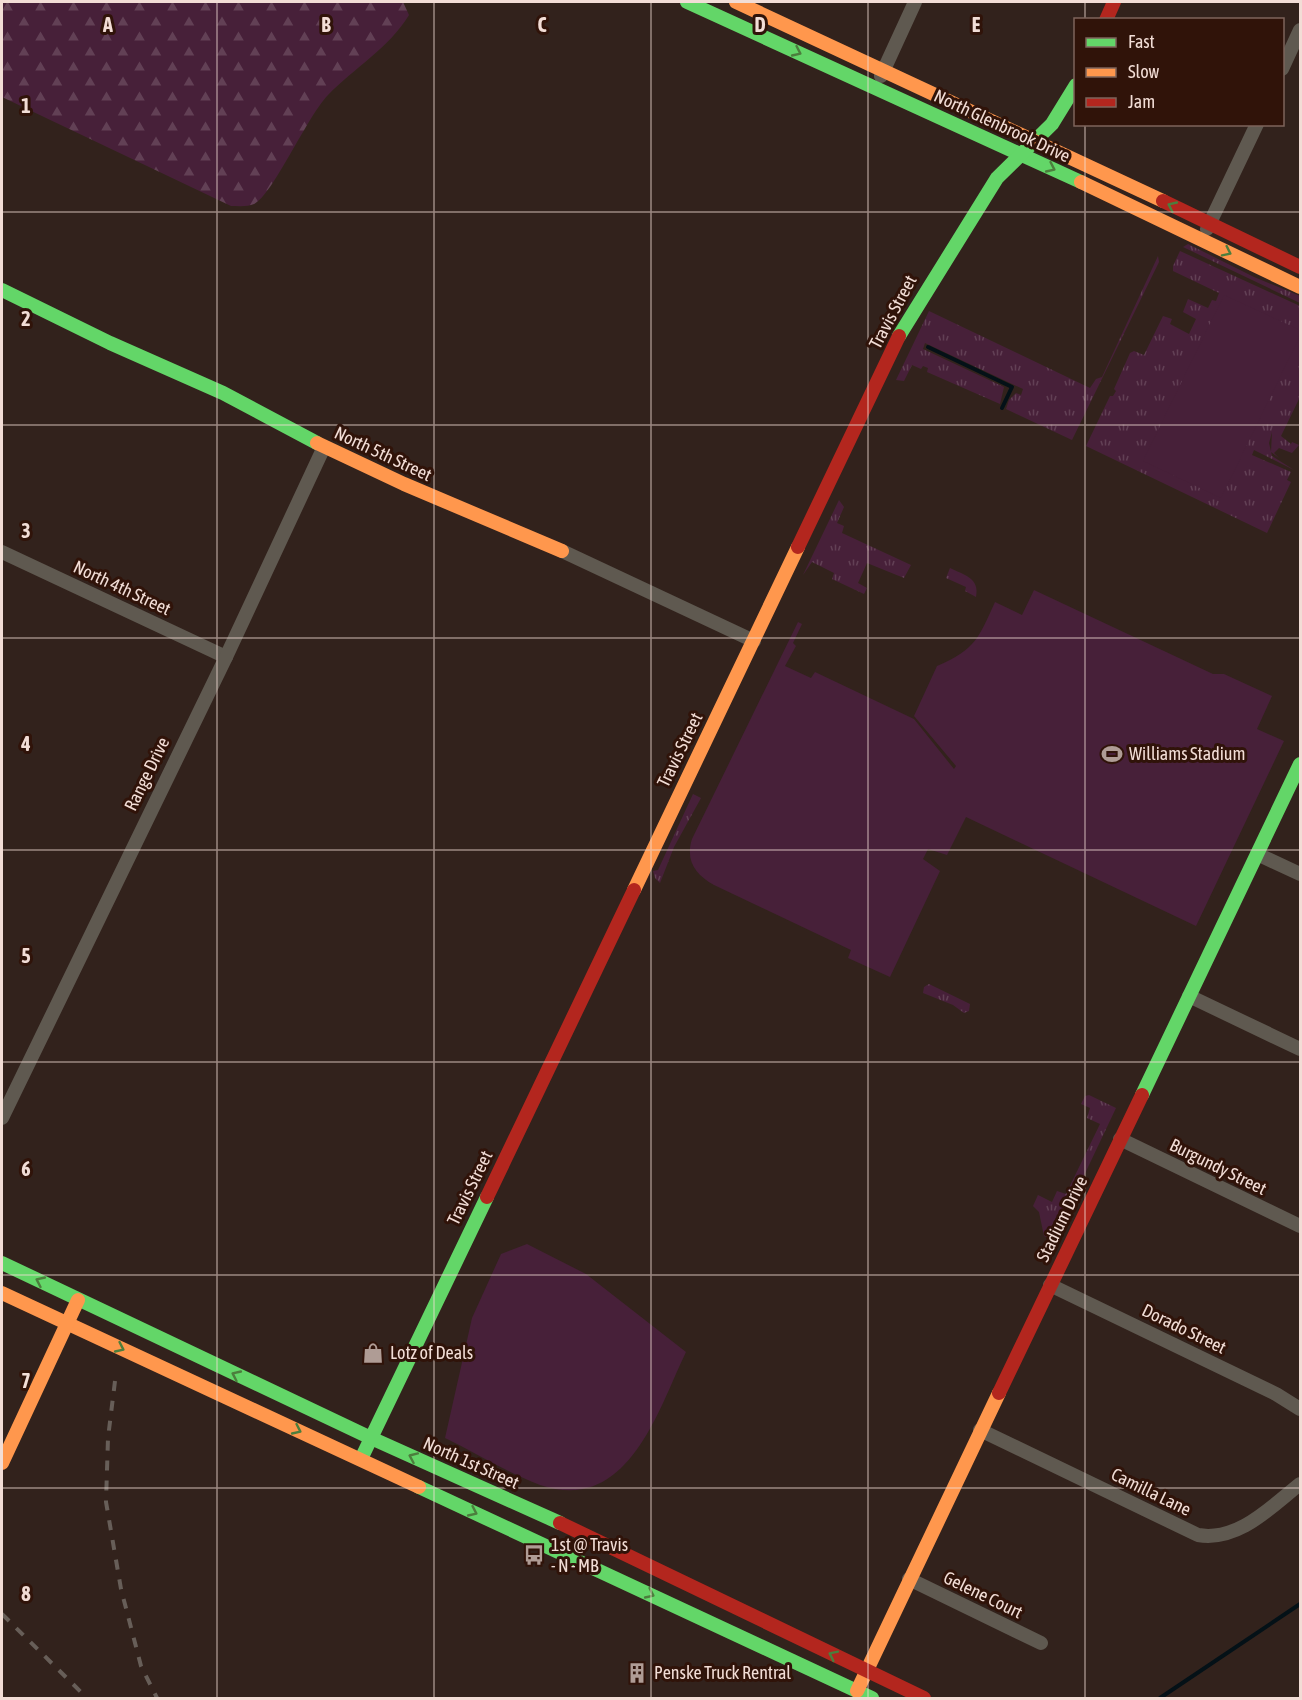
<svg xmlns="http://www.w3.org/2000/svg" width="1302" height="1700" font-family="'Asap Condensed',sans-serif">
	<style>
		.grass { fill: url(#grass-tufts) }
		.forest { fill: url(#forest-firs) }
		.park { fill: #472039 }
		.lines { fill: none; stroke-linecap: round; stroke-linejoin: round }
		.stream { stroke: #041117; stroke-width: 4 }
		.street { stroke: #5f5950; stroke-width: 14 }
		.fast { stroke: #63d668; stroke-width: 14 }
		.slow { stroke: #ff974d; stroke-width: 14 }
		.jam { stroke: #b3261e; stroke-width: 14 }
		.rail { stroke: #675e58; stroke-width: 4; stroke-dasharray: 10 10; stroke-linecap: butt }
		.oneway { stroke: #4c7e3d }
		.grid { fill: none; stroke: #f2ddd6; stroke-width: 1.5; stroke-opacity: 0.55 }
		.labels { text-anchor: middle; stroke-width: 6; stroke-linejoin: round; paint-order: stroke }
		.street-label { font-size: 18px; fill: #f2ddd6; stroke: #301309 }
		.poi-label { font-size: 18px; fill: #f2ddd6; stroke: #301309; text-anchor: start }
		.grid-label { font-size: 20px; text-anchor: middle; font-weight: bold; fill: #f2ddd6; stroke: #301309; stroke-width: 6; stroke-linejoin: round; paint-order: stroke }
	</style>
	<defs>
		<pattern id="grass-tufts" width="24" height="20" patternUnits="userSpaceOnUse" patternTransform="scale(1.5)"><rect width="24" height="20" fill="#472039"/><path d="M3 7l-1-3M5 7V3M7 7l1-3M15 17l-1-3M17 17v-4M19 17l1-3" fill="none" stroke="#624055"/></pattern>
		<pattern id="forest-firs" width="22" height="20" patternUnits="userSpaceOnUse" patternTransform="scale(1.5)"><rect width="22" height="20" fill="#472039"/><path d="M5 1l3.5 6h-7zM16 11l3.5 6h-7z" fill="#624055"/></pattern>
	</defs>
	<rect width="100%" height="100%" fill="#32221c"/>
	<g class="grass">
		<polygon points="1188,244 1254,277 1300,296 1300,303 1183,247"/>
		<polygon points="1180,251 1300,306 1300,397 1281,436 1291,444 1292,442 1299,445 1292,453 1279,448 1274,453 1279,458 1271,452 1272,432 1269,443 1272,456 1294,470 1254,450 1252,455 1291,472 1287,480 1291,482 1267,533 1086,446 1110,396 1113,396 1116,391 1114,389 1130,353 1134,351 1144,355 1163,316 1172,319 1170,324 1189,334 1196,319 1183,312 1188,299 1208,308 1212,300 1216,301 1219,293 1173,271 1173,266"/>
		<polygon points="1158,256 1159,262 1072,440 1006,409 1009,400 1016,393 1021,395 1023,389 925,343 923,349 1004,387 1000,404 927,372 928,368 923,366 921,369 912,365 904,381 896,380 929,311 1090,388 1096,379 1102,377"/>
		<polygon points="839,500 844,507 837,523 844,526 842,533 911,565 904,578 867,563 858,583 867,588 864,594 832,579 834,573 812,562 803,575"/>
		<path d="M 950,568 C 964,575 980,578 976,597 L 965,591 L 966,587 L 946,578 Z"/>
		<polygon points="693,794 701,798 674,847 660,883 655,878 653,871 658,870"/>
		<polygon points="929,984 970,1004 969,1011 964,1013 953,1005 923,993 924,987"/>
		<polygon points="1089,1095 1116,1108 1053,1241 1044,1236 1039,1212 1033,1206 1038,1195 1052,1202 1057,1191 1066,1194 1100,1124 1087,1118 1090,1108 1081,1104 1085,1096"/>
	</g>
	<path class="forest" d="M 2,2 L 403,2 L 409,15 C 389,48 354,68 328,95 C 306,118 273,195 254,204 C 248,207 238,206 231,206 L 2,97 Z"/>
	<g class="park">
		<polygon points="1224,295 1300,330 1300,336 1221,498 1143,461"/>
		<path d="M 1034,590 L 1213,674 L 1224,674 L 1272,696 L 1257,729 L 1284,741 L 1196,926 L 966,817 L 947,855 L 928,849 L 923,859 L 940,871 L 890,977 L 848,958 L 851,950 L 714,885 C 696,875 685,861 692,839 L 798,622 L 802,624 L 793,643 L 796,646 L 785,666 L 811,678 L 815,672 L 914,719 L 954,769 L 956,766 L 914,716 L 937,666 C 976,649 978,639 995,602 L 1022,615 Z"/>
		<path d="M 527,1244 L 586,1274 L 686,1352 C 658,1410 628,1515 540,1485 C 508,1473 476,1453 445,1438 L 472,1318 L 501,1254 Z"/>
	</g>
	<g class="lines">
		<g class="stream">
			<polyline points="928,347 1012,387 1002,408"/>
			<polyline points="1160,1698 1300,1604"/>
		</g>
		<g class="street">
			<polyline points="1282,69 1300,30"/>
			<polyline points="881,76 915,2"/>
			<polyline points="1207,229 1257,124"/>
			<polyline points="562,551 754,641"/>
			<polyline points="2,552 226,657"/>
			<polyline points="1257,854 1300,874"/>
			<polyline points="1189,996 1300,1049"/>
			<polyline points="2,1118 226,657 324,447"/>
			<polyline points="1120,1139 1300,1226"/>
			<polyline points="1050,1285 1276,1394 1300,1409"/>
			<path d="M 980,1430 L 1198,1535 C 1238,1542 1271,1507 1300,1484"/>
			<polyline points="909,1579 1041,1643"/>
		</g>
		<g class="fast">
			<polyline points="687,2 1081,182"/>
			<polyline points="2,290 110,343 223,393 317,443"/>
			<polyline points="899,336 997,178 1052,124 1076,85"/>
			<polyline points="1142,1095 1300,764"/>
			<polyline points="2,1263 371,1438 560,1523"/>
			<polyline points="361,1459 487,1197"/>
			<polyline points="419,1487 872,1698"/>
		</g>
		<g class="slow">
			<polyline points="736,2 1163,201"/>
			<polyline points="1081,182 1300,287"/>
			<polyline points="317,443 404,484 562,551"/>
			<polyline points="634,890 798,547"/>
			<polyline points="2,1293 419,1487"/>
			<polyline points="2,1463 78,1300"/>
			<polyline points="857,1691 999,1393"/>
		</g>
		<g class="jam">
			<polyline points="1106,20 1114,2"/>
			<polyline points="1163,201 1300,267"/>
			<polyline points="798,547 899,336"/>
			<polyline points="487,1197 634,890"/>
			<polyline points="999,1393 1142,1095"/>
			<polyline points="560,1523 924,1698"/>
		</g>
		<g class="rail">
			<polyline points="115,1381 108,1438 106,1502 121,1589 141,1666 157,1698"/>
			<polyline points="2,1614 87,1698"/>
		</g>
	</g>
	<defs><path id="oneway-chevron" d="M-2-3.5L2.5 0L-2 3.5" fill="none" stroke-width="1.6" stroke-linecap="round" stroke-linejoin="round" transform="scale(1.5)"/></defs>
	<g class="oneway">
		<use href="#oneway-chevron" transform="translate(797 52) rotate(25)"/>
		<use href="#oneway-chevron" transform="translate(1051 168) rotate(25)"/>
		<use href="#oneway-chevron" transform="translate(1172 206) rotate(-155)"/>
		<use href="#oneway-chevron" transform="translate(1227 252) rotate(26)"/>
		<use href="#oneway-chevron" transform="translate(40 1281) rotate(-155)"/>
		<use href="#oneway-chevron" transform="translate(120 1348) rotate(25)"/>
		<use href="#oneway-chevron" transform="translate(236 1375) rotate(-155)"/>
		<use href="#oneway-chevron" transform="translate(297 1430) rotate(25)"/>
		<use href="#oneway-chevron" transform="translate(413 1457) rotate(-156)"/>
		<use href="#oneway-chevron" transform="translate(473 1512) rotate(25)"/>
		<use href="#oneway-chevron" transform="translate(650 1594) rotate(25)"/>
		<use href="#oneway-chevron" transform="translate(833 1655) rotate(-154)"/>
	</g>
	<path class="grid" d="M 217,2 L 217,1698M 434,2 L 434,1698M 651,2 L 651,1698M 868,2 L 868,1698M 1085,2 L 1085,20M 1085,124 L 1085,1698M 2,212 L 1300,212M 2,425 L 1300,425M 2,638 L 1300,638M 2,850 L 1300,850M 2,1062 L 1300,1062M 2,1275 L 1300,1275M 2,1488 L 1300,1488"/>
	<defs>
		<g id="stadium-bare" transform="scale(1.62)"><path d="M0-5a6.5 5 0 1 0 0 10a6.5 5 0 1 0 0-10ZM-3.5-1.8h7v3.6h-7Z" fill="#af9c95" stroke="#301309" stroke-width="2.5" paint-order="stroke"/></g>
		<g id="shop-bare" transform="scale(1.62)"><path d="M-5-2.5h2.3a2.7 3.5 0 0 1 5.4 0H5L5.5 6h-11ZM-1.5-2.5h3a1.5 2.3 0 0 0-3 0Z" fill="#af9c95" stroke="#301309" stroke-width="2.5" paint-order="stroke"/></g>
		<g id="bus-bare" transform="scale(1.62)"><path d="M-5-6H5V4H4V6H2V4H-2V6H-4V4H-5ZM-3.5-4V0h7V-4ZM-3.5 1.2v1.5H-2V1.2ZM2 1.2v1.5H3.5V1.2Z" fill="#af9c95" stroke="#301309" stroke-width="2.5" paint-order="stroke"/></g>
		<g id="building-bare" transform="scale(1.62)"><path d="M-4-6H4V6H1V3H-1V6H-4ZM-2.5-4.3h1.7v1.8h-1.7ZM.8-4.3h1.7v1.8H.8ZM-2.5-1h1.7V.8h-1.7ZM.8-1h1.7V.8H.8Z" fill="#af9c95" stroke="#301309" stroke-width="2.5" paint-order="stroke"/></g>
	</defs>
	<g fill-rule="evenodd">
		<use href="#stadium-bare" x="1112" y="754"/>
		<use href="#shop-bare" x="373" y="1353"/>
		<use href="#bus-bare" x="534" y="1555"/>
		<use href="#building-bare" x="637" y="1673"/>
	</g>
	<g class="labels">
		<g class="street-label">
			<text transform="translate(1002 126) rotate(25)" y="6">North Glenbrook Drive</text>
			<text transform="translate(893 312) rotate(-62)" y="6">Travis Street</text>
			<text transform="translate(383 454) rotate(25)" y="6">North 5th Street</text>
			<text transform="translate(122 588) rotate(25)" y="6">North 4th Street</text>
			<text transform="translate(680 750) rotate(-64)" y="6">Travis Street</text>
			<text transform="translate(147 774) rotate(-64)" y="6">Range Drive</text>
			<text transform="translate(1218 1167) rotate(26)" y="6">Burgundy Street</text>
			<text transform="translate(470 1188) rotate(-64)" y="6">Travis Street</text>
			<text transform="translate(1062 1219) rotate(-64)" y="6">Stadium Drive</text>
			<text transform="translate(1184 1329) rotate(26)" y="6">Dorado Street</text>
			<text transform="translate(471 1463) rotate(24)" y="6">North 1st Street</text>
			<text transform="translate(1151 1492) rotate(26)" y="6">Camilla Lane</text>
			<text transform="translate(983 1595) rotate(26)" y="6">Gelene Court</text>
		</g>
		<g class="poi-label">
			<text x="1129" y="760">Williams Stadium</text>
			<text x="390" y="1359">Lotz of Deals</text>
			<text x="551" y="1551">1st @ Travis<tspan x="551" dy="21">- N - MB</tspan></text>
			<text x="654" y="1679">Penske Truck Rentral</text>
		</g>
	</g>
	<g class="grid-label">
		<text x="108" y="32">A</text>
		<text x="326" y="32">B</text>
		<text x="542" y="32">C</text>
		<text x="760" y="32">D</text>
		<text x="976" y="32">E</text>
		<text x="26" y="113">1</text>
		<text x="26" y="326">2</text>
		<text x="26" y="538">3</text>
		<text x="26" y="751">4</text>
		<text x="26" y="963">5</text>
		<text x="26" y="1176">6</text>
		<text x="26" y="1388">7</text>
		<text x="26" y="1601">8</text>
	</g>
	<rect width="1302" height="1700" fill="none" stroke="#f2ddd6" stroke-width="6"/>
	<rect x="1074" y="18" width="210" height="108" fill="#301309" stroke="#7e645b" stroke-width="1.5"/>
	<rect x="1086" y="38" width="30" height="9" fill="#63d668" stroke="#7e645b" stroke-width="1.5"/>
	<text x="1128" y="48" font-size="18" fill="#f2ddd6">Fast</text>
	<rect x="1086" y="68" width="30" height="9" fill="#ff974d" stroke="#7e645b" stroke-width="1.5"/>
	<text x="1128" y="78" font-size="18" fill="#f2ddd6">Slow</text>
	<rect x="1086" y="98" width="30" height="9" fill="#b3261e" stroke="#7e645b" stroke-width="1.5"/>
	<text x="1128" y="108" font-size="18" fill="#f2ddd6">Jam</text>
</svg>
